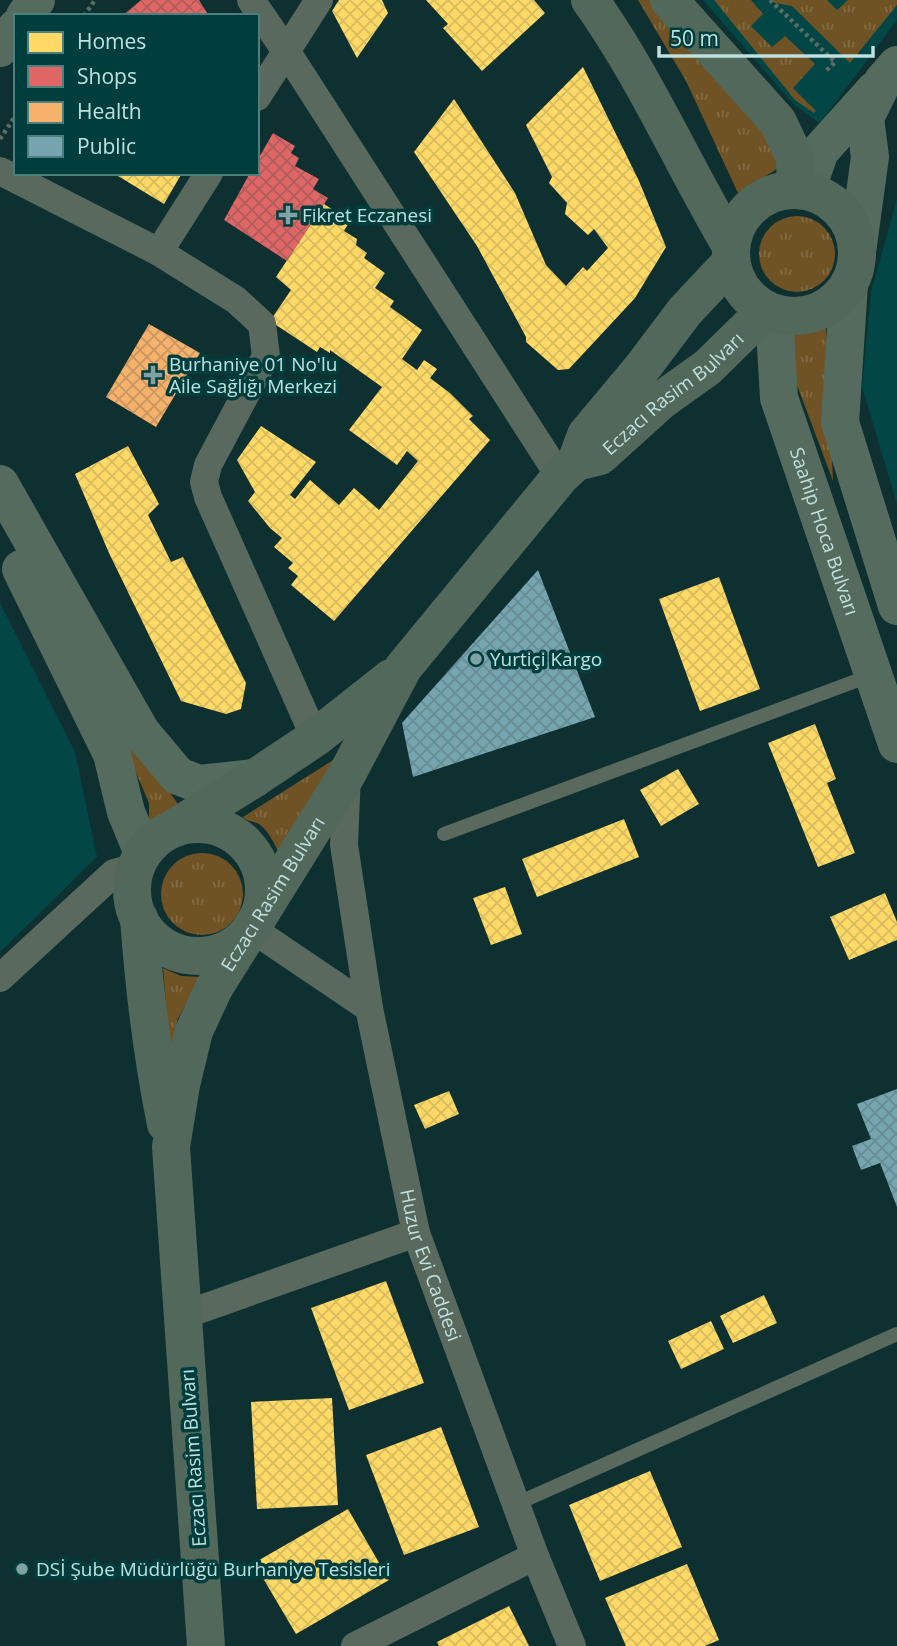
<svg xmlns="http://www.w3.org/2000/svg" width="897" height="1646" font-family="'Open Sans',sans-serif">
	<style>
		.built { fill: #024646 }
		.grass { fill: url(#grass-tufts) }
		.homes { fill: url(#homes-cross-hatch) }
		.shops { fill: url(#shops-cross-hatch) }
		.health { fill: url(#health-cross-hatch) }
		.public { fill: url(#public-cross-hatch) }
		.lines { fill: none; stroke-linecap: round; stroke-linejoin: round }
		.path { stroke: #5b6c64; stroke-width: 4.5; stroke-dasharray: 3.5 3.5; stroke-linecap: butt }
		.lane { stroke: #59695d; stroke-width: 14 }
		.street { stroke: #59695d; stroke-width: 28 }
		.secondary { stroke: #556b5e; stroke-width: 38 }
		.primary { stroke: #51685b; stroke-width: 38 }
		.poi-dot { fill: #81a2a2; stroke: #003e3d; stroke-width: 2.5 }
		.labels { text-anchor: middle; stroke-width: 7; stroke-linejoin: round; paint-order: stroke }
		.poi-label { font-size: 19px; fill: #bfe0df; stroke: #003e3d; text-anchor: start }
		.street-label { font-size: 19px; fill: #bfe0df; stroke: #003e3d }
	</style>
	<defs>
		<pattern id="grass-tufts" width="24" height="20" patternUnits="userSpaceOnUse" patternTransform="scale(1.75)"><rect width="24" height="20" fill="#6f5324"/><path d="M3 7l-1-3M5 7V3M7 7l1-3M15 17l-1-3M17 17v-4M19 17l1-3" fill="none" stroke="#826b43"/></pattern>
		<pattern id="homes-cross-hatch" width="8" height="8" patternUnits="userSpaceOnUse" patternTransform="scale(1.75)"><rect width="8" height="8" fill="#ffd966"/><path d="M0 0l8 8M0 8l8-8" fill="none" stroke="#d7bb5f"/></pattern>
		<pattern id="shops-cross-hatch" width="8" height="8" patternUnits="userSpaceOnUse" patternTransform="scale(1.75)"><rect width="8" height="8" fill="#e06666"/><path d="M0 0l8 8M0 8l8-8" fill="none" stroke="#ae5c5c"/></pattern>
		<pattern id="health-cross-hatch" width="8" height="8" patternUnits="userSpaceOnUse" patternTransform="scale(1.75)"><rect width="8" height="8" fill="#f6b26b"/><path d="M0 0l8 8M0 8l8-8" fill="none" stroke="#c79661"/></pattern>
		<pattern id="public-cross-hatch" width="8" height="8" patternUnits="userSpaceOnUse" patternTransform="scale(1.75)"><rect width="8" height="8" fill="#76a5af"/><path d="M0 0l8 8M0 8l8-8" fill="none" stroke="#678c94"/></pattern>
	</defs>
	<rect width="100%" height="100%" fill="#0e3030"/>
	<g class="built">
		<polygon points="703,0 897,0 897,20 820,123 794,105"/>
		<polygon points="897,199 897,504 862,387 871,292"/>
		<polygon points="0,603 75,752 97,857 0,952"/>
	</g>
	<g class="grass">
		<polygon points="638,0 655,0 790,161 738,193 686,81"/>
		<polygon points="714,0 751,0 763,14 751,26 772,47 785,36 815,64 793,88 816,111 814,113 795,100"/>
		<polygon points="772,0 827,0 837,10 848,0 897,0 897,5 850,63 792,6 775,3"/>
		<circle cx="797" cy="254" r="38"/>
		<polygon points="826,326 833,481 779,337"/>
		<polygon points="109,710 184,812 149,827 149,803"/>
		<path d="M 338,757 L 279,853 C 274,843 268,830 259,824 C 253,821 248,822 243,817 Z"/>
		<circle cx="202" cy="894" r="41"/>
		<polygon points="163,968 181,976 201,977 177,1020 171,1061"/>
	</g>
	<g class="homes">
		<polygon points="339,0 382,0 388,13 357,58 332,11"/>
		<polygon points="426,0 534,0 545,13 482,71 443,28 448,24"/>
		<polygon points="583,67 639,181 666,247 635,298 569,369 558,370 526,342 526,337 477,246 414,152 454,99 515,193 546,265 566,286 583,267 587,271 608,248 594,229 588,235 565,214 567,203 549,183 552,177 526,125"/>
		<polygon points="113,173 182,173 164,204"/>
		<polygon points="324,204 350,221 344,231 357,239 356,245 367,253 364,258 385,273 375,288 394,301 390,307 422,330 402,359 417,370 424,360 437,369 430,378 450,393 473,416 469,419 490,440 334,621 291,585 298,576 288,568 293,563 274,547 282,538 270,528 248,501 255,492 237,460 261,426 316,462 290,495 295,499 310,480 339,505 354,488 379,510 418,461 407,451 397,465 349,430 382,387 330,350 330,353 320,347 317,352 270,321 291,290 276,277"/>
		<polygon points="128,446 159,504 148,515 171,562 183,557 246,683 241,709 226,714 181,701 109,553 75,474"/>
		<polygon points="719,577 760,689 700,711 659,599"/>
		<polygon points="815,724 836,779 827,783 855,853 818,867 768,743"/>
		<polygon points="678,769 699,804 661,826 640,790"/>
		<polygon points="624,819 639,857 537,897 522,859"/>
		<polygon points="505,887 522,934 491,945 473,898"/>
		<polygon points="885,893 897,922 897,940 849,960 830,917"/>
		<polygon points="449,1091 459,1114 425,1129 414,1105"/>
		<polygon points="386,1281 424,1383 349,1410 311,1308"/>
		<polygon points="764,1295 777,1323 733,1343 720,1316"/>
		<polygon points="711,1321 724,1349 681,1369 668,1341"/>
		<polygon points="332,1398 338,1505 257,1509 251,1402"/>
		<polygon points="441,1427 479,1527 404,1555 366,1455"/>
		<polygon points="650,1471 682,1547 600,1581 569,1505"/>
		<polygon points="348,1509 389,1580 296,1634 254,1563"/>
		<polygon points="687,1564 719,1640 705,1646 626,1646 605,1598"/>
		<polygon points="509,1606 529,1646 439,1646 437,1642"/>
	</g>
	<g class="shops">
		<polygon points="141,0 199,0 209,16 122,16"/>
		<polygon points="273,133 295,146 291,153 299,158 295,166 319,179 313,189 328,198 287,261 224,220 250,173 257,173 257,161"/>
	</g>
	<polygon class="health" points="149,324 200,353 156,427 106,397"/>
	<g class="public">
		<polygon points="538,570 595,717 413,777 402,723"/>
		<polygon points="897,1089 897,1207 880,1163 861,1170 852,1146 871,1139 857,1104"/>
	</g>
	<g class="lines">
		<g class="path">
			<polyline points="770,0 835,62 826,71"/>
			<polyline points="84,16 95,0"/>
			<polyline points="0,139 16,115"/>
		</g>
		<g class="lane">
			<polyline points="444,834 872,675"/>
			<polyline points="516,1504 897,1334"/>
		</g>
		<g class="street">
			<polyline points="251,0 294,63 560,477"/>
			<polyline points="257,97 319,0"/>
			<polyline points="0,171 159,252 236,300 262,324 266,356 208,465 204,482 208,497 315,738"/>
			<polyline points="159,252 209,173"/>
			<polyline points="347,774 344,845 369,1008"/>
			<path id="s1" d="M 252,929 L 369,1008 L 416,1233 L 535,1556 L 572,1646"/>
			<polyline points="0,978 114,873 136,867"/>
			<polyline points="184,1315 416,1233"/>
			<polyline points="355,1646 535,1556"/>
		</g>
		<g class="secondary">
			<polyline points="25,16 36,0"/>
			<polyline points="0,48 16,28"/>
			<polyline points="806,191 820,151 875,90"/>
			<polyline points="857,252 870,157 865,118 883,81 897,65"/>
			<polyline points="849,284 840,422 897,606"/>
			<path id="s2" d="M 774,313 L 779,398 L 897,744"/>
			<polyline points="0,484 141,732 178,776 199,784 255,778"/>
			<polyline points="21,569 112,754 126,812 143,853"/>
		</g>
		<g class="primary">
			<path d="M 590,0 C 645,77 683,165 731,246"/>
			<polyline points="669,0 778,122 795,158 796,190"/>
			<circle cx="794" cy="253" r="63"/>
			<polyline points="576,462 586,435 642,368 685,311 731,262"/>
			<circle cx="198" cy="890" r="66"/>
			<polyline points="176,827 255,778 315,738 391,678"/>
			<path d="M 139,918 C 144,988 152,1055 166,1124"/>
			<path id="s3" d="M 206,1646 L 171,1147 L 181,1085 L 194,1031 L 214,988 L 347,774 L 403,668 L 560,477 L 576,462 L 600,456 L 662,400 L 708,367 L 766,310"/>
		</g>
	</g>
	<g class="poi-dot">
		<path d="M284.5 204.5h7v7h7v7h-7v7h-7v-7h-7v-7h7z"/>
		<path d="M149.5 364.5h7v7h7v7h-7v7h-7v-7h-7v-7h7z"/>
		<circle cx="476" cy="659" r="7"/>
		<circle cx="22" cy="1569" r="7"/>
	</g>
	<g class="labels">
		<g class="poi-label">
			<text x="302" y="222">Fikret Eczanesi</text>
			<text x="169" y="371">Burhaniye 01 No'lu<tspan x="169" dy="22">Aile Sağlığı Merkezi</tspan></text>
			<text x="490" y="666">Yurtiçi Kargo</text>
			<text x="36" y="1576">DSİ Şube Müdürlüğü Burhaniye Tesisleri</text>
		</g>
		<g class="street-label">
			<text dy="7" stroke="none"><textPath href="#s3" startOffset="1428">Eczacı Rasim Bulvarı</textPath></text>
			<text dy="7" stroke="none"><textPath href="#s2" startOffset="226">Saahip Hoca Bulvarı</textPath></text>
			<text dy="7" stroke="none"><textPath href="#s3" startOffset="777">Eczacı Rasim Bulvarı</textPath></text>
			<text dy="7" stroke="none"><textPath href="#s1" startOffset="406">Huzur Evi Caddesi</textPath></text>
			<text transform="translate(193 1458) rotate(-94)" y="7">Eczacı Rasim Bulvarı</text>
		</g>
	</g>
	<rect x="14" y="14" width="245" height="161" fill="#003e3d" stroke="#4c7f7e" stroke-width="2"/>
	<rect x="28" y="32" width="35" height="21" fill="#ffd966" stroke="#4c7f7e" stroke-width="2"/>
	<text x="77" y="49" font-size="21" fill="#bfe0df">Homes</text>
	<rect x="28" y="66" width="35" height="21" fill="#e06666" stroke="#4c7f7e" stroke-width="2"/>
	<text x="77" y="84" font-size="21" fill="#bfe0df">Shops</text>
	<rect x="28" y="102" width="35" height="21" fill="#f6b26b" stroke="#4c7f7e" stroke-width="2"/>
	<text x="77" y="119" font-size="21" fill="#bfe0df">Health</text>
	<rect x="28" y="136" width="35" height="21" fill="#76a5af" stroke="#4c7f7e" stroke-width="2"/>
	<text x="77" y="154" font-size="21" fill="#bfe0df">Public</text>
	<path d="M659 46v10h214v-10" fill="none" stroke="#bfe0df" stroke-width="3.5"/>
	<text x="670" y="46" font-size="21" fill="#bfe0df" stroke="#003e3d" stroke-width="5" paint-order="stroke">50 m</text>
</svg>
